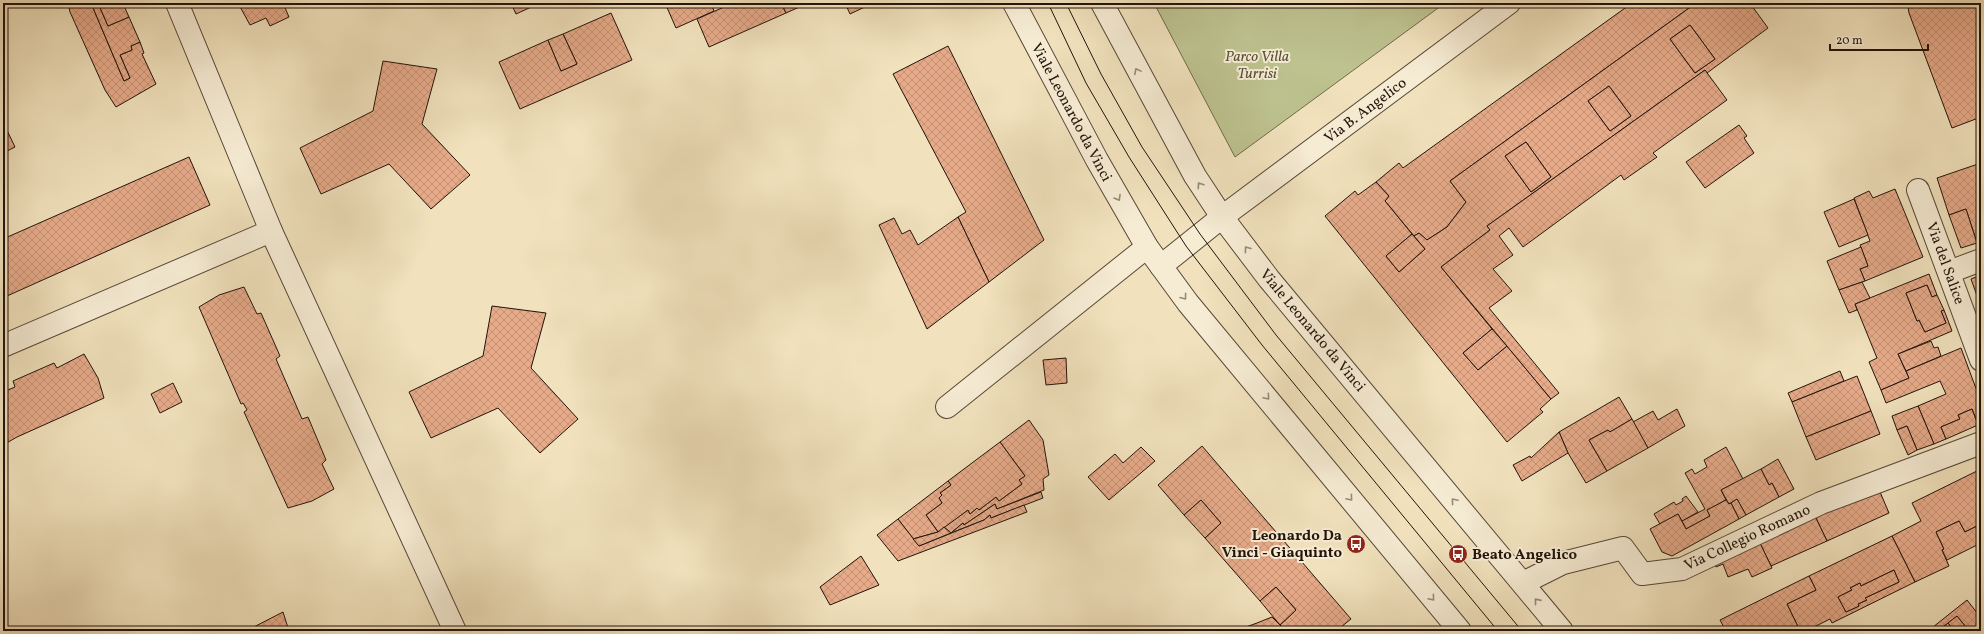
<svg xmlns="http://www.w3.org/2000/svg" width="1984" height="634" font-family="Vollkorn,serif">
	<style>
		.park { fill: #bdc28f; stroke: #706a4c }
		.building { fill: url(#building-cross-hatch); stroke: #22130a; fill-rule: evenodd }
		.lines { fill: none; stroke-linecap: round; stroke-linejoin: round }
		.minor-casing { stroke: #564737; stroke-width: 24 }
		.minor { stroke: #f6ecd4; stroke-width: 22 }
		.tram { stroke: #22130a; stroke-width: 1 }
		.oneway { stroke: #978a79 }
		.labels { text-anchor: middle; stroke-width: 4; stroke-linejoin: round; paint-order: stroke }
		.park-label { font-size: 15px; font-style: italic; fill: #585039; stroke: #f6ecd4 }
		.street-label { font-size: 15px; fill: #22130a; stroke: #f6ecd4 }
		.poi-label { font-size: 15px; font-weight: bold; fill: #22130a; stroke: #f6ecd4; text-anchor: end }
	</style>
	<defs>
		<pattern id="building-cross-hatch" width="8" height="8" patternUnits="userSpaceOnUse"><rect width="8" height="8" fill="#e7ab8a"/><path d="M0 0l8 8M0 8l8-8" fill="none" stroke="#c69276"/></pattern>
	</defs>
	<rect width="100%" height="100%" fill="#f1e2bd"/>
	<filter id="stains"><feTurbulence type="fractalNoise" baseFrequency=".005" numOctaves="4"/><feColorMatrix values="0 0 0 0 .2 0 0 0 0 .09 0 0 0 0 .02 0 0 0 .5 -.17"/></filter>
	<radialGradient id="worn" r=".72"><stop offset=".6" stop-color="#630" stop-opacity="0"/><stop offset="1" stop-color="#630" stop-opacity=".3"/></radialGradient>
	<polygon class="park" points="1154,3 1445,3 1235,157"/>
	<g class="building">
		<polygon points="68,3 91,3 124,81 130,78 120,55 132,50 131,46 140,42 144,53 142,54 156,84 116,107 105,90 70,12"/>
		<polygon points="91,3 98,3 108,26 129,17 140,42 131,46 132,50 120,55 130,78 124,81"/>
		<polygon points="98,3 120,3 122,8 124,6 129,17 108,26"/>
		<polygon points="238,3 283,3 289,17 270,26 266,18 250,25"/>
		<polygon points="511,3 540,3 516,14"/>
		<polygon points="665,3 711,3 714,11 676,28"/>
		<polygon points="733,3 781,3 786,13 709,47 697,19"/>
		<polygon points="781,3 806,3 806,4 786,13"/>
		<polygon points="845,3 869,3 869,5 850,14"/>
		<polygon points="1632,3 1696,3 1450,181 1466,202 1447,227 1427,240 1419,233 1414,236 1385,201 1389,196 1376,182 1399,163 1403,168"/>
		<path d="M 1696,3 L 1754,3 L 1755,4 L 1752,6 L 1768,28 L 1707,73 L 1705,70 L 1487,226 L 1490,230 L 1441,267 L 1492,329 L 1463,353 L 1478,370 L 1507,346 L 1551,399 L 1540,409 L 1543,412 L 1507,442 L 1325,216 L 1355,191 L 1358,195 L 1376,182 L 1389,196 L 1385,201 L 1412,234 L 1386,256 L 1399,272 L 1425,249 L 1414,236 L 1419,233 L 1427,240 L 1447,227 L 1466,202 L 1450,181 ZM 1690,25 L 1715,59 L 1695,73 L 1670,39 ZM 1609,86 L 1631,116 L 1610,131 L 1588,101 ZM 1526,142 L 1551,177 L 1531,192 L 1505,156 Z"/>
		<polygon points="1919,3 1975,3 1981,20 1981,117 1952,128 1909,13 1908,7"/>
		<polygon points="611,13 632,60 520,109 499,62 548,40 561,71 577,64 563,34"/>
		<polygon points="1690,25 1715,59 1695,73 1670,39"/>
		<polygon points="563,34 577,64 561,71 548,40"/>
		<polygon points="948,46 1044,240 989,282 958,217 966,212 893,74"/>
		<polygon points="383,61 437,69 422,124 470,175 431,209 389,164 321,194 300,148 373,111"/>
		<polygon points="1705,70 1727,100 1653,153 1657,157 1624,180 1621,175 1523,247 1509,228 1499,236 1513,255 1493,269 1512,291 1489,308 1559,393 1551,399 1441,267 1490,230 1487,226"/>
		<polygon points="1609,86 1631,116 1610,131 1588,101"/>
		<polygon points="3,122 15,147 3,153"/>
		<polygon points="1739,125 1747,136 1744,138 1754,153 1705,188 1686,162"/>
		<polygon points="1526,142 1551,177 1531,192 1505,156"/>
		<polygon points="189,157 210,205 7,296 3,287 3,239"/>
		<polygon points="1981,163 1981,241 1977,243 1966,209 1949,215 1937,178"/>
		<polygon points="1895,189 1923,257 1865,281 1860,269 1868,266 1860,245 1870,241 1854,198 1869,191 1873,198"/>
		<polygon points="1854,199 1868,235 1839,247 1824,212"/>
		<polygon points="1966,209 1977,243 1961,248 1949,215"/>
		<polygon points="958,217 989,282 927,329 879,225 894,218 902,234 910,230 918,245"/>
		<polygon points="1412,234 1425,249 1399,272 1386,256"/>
		<polygon points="1861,247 1868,266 1860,269 1865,281 1839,290 1827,261"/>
		<polygon points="1929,274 1937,295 1932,297 1927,285 1906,293 1917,321 1919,320 1925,332 1946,323 1941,311 1944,310 1952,331 1898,354 1909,378 1881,390 1869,362 1877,358 1855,304"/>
		<polygon points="1981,275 1981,307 1971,279"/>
		<polygon points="1862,282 1870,298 1855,304 1857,310 1849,313 1839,290"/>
		<polygon points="1927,285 1932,297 1937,295 1944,310 1941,311 1946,323 1925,332 1919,320 1917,321 1906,293"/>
		<polygon points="244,287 257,314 261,313 280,356 276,359 302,419 308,417 326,460 322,464 334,489 312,501 288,508 244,412 247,410 246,408 243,403 241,404 199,307 219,295"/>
		<polygon points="492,306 546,313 531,368 578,419 540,453 498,408 431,438 409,392 483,356"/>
		<polygon points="1492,329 1507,346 1478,370 1463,353"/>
		<polygon points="1931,341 1934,348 1938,347 1941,356 1906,371 1898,354"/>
		<polygon points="1961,348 1981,402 1981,424 1978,425 1972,409 1958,415 1960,419 1941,427 1946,439 1934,444 1918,406 1946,394 1940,381 1886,403 1881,390 1909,378 1906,371"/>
		<polygon points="84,354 98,378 104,398 17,437 3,445 3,392 15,387 13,381 54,363 57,368"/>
		<polygon points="1066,358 1067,383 1046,385 1043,360"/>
		<polygon points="1840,371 1844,381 1792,402 1788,393"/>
		<polygon points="1857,376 1871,411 1806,437 1792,402"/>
		<polygon points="173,383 182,402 160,413 151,394"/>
		<polygon points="1619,397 1632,419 1610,432 1608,430 1589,440 1607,471 1586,483 1568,453 1559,432"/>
		<polygon points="1918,406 1934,444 1917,450 1907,426 1897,430 1892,416"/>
		<polygon points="1677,409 1685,426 1648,448 1633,422 1653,411 1658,420"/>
		<polygon points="1972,409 1978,425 1946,439 1941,427 1960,419 1958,415"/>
		<polygon points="1871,411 1880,434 1816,460 1806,437"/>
		<polygon points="1632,419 1648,448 1607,471 1589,440 1608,430 1610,432"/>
		<polygon points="1029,420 1043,440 1049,475 1043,479 1044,490 997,509 995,504 964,525 963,523 951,533 944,527 968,510 970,514 977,508 979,510 996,497 999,501 1022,484 1019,480 1025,476 1000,442"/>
		<polygon points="1907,426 1917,450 1908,455 1897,430"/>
		<polygon points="1559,432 1568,453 1522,481 1513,465 1530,456 1531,458"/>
		<polygon points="1000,442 1025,476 1019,480 1022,484 999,501 996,497 979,510 977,508 970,514 968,510 938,532 926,515 942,503 939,498 942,495 940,493 951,485 948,481"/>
		<polygon points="1202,446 1351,619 1336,631 1286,631 1280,625 1296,610 1276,587 1260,601 1205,538 1221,523 1201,500 1184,515 1158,485"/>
		<polygon points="1141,447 1155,461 1109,500 1088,477 1115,454 1123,463"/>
		<polygon points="1726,447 1743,479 1721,490 1726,500 1707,510 1710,516 1686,529 1682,521 1705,509 1685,473 1692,469 1695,474 1707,467 1704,460"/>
		<polygon points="1778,459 1794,489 1779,497 1772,483 1769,485 1761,469"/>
		<polygon points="1761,469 1769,485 1772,483 1779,497 1746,515 1737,499 1729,504 1721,490"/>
		<polygon points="1981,469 1981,524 1965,532 1959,521 1936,532 1944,549 1942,550 1949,566 1915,582 1892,536 1921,521 1912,503"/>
		<polygon points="948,481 951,485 940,493 942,495 939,498 942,503 926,515 938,532 913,539 898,519"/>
		<polygon points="1877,485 1889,513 1827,541 1814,514"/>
		<polygon points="1041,492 1043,498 991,518 990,515 984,520 951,533 963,523 964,525 995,504 997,509"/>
		<polygon points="1686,496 1698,512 1682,521 1678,514 1660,524 1654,514 1674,502 1676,505 1683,501 1682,499"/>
		<polygon points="1737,499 1746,515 1739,519 1731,503"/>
		<polygon points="1201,500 1221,523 1205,538 1184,515"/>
		<polygon points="1726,500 1729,504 1731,503 1739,519 1672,556 1662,552 1650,529 1678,514 1686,529 1710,516 1707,510"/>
		<polygon points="1024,505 1027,512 898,561 877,535 898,519 919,546 984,520 990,515 991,518"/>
		<polygon points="1814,514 1827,541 1771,566 1758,539"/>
		<polygon points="1959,521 1965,532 1981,524 1981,543 1947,560 1942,550 1944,549 1936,532"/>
		<polygon points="944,527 951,533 919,546 913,539 938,532"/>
		<path d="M 1892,536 L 1915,582 L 1832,623 L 1830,619 L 1806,631 L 1800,631 L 1787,604 L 1816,590 L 1809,576 ZM 1894,570 L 1899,582 L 1865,598 L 1867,600 L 1858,604 L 1859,606 L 1846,612 L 1838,597 L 1852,590 L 1850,588 L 1860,583 L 1861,586 Z"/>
		<polygon points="1758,539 1772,568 1752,577 1748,569 1728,577 1723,564 1716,567 1713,558"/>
		<polygon points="861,556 879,585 830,605 820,587"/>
		<polygon points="1894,570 1899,582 1865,598 1867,600 1858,604 1859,606 1846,612 1838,597 1852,590 1850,588 1860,583 1861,586"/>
		<polygon points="1809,576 1816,590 1787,604 1800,631 1726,631 1720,620"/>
		<polygon points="1276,587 1296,610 1280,625 1260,601"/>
		<polygon points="1967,600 1981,618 1981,631 1969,631 1957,616 1938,631 1928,631"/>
		<polygon points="283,612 289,631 246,631"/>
		<polygon points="1957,616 1969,631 1954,631 1948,623"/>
		<polygon points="1272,617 1286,631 1235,631 1257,623"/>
		<polygon points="1948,623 1954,631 1938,631"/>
	</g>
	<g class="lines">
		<g class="minor-casing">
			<g id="minor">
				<polyline points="1014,3 1097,160 1147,247 1188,303 1460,631"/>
				<polyline points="1102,3 1195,176 1222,217 1269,279 1562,631"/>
				<polyline points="1918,190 1981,360"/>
				<polyline points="271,231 455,631"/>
				<polyline points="1161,266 1222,217 1509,3"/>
				<polyline points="1949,272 1981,260"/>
				<polyline points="3,346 271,231 177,3"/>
				<polyline points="947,407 1147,247"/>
				<polyline points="1523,583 1563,563 1623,548 1642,574 1682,569 1821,503 1981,443"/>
			</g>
		</g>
		<use href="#minor" class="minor"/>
		<g class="tram">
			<polyline points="1048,3 1086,83 1129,157 1186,246 1262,345 1498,631"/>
			<polyline points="1066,3 1101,74 1142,147 1200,234 1276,335 1522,631"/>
		</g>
	</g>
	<defs><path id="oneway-chevron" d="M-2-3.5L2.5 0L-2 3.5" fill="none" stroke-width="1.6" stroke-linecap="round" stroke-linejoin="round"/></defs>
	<g class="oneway">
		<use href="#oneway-chevron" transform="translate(1137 71) rotate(-118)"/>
		<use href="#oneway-chevron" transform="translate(1200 185) rotate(-124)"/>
		<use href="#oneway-chevron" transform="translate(1118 198) rotate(60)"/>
		<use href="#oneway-chevron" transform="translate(1247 249) rotate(-127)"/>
		<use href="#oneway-chevron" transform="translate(1184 297) rotate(53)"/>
		<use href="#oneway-chevron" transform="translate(1267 397) rotate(50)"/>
		<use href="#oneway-chevron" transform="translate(1350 498) rotate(50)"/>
		<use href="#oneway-chevron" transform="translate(1454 501) rotate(-130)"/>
		<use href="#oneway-chevron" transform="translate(1432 598) rotate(50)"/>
		<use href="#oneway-chevron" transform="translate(1537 601) rotate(-129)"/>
	</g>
	<defs>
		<g id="bus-disc" transform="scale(1)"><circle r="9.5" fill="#8f2418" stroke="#f6ecd4"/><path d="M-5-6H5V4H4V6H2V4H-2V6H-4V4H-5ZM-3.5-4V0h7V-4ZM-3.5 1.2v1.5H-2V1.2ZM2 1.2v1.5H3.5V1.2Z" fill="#fff"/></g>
	</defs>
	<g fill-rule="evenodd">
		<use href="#bus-disc" x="1356" y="544"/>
		<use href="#bus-disc" x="1458" y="554"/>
	</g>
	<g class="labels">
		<g class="park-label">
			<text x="1257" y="61">Parco Villa<tspan x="1257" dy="17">Turrisi</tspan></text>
		</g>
		<g class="street-label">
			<text transform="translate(1365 110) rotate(-37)" y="5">Via B. Angelico</text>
			<text transform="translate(1072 112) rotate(62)" y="5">Viale Leonardo da Vinci</text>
			<text transform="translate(1946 263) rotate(70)" y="5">Via del Salice</text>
			<text transform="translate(1313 330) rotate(50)" y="5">Viale Leonardo da Vinci</text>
			<text transform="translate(1747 537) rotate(-25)" y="5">Via Collegio Romano</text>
		</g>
		<g class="poi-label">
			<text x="1342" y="540">Leonardo Da<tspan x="1342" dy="17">Vinci - Giaquinto</tspan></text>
			<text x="1472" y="559" text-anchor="start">Beato Angelico</text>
		</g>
	</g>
	<rect width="1984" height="634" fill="none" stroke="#f1e2bd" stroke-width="16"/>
	<rect x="4" y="4" width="1976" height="626" fill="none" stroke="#22130a" stroke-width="2"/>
	<rect x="8" y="8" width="1968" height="618" fill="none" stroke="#22130a"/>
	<path d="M1830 44v6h98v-6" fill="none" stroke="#22130a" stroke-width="2"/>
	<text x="1836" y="44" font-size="12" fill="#22130a" stroke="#f6ecd4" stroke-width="3" paint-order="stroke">20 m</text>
	<rect width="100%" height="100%" filter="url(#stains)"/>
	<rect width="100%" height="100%" fill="url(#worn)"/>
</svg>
